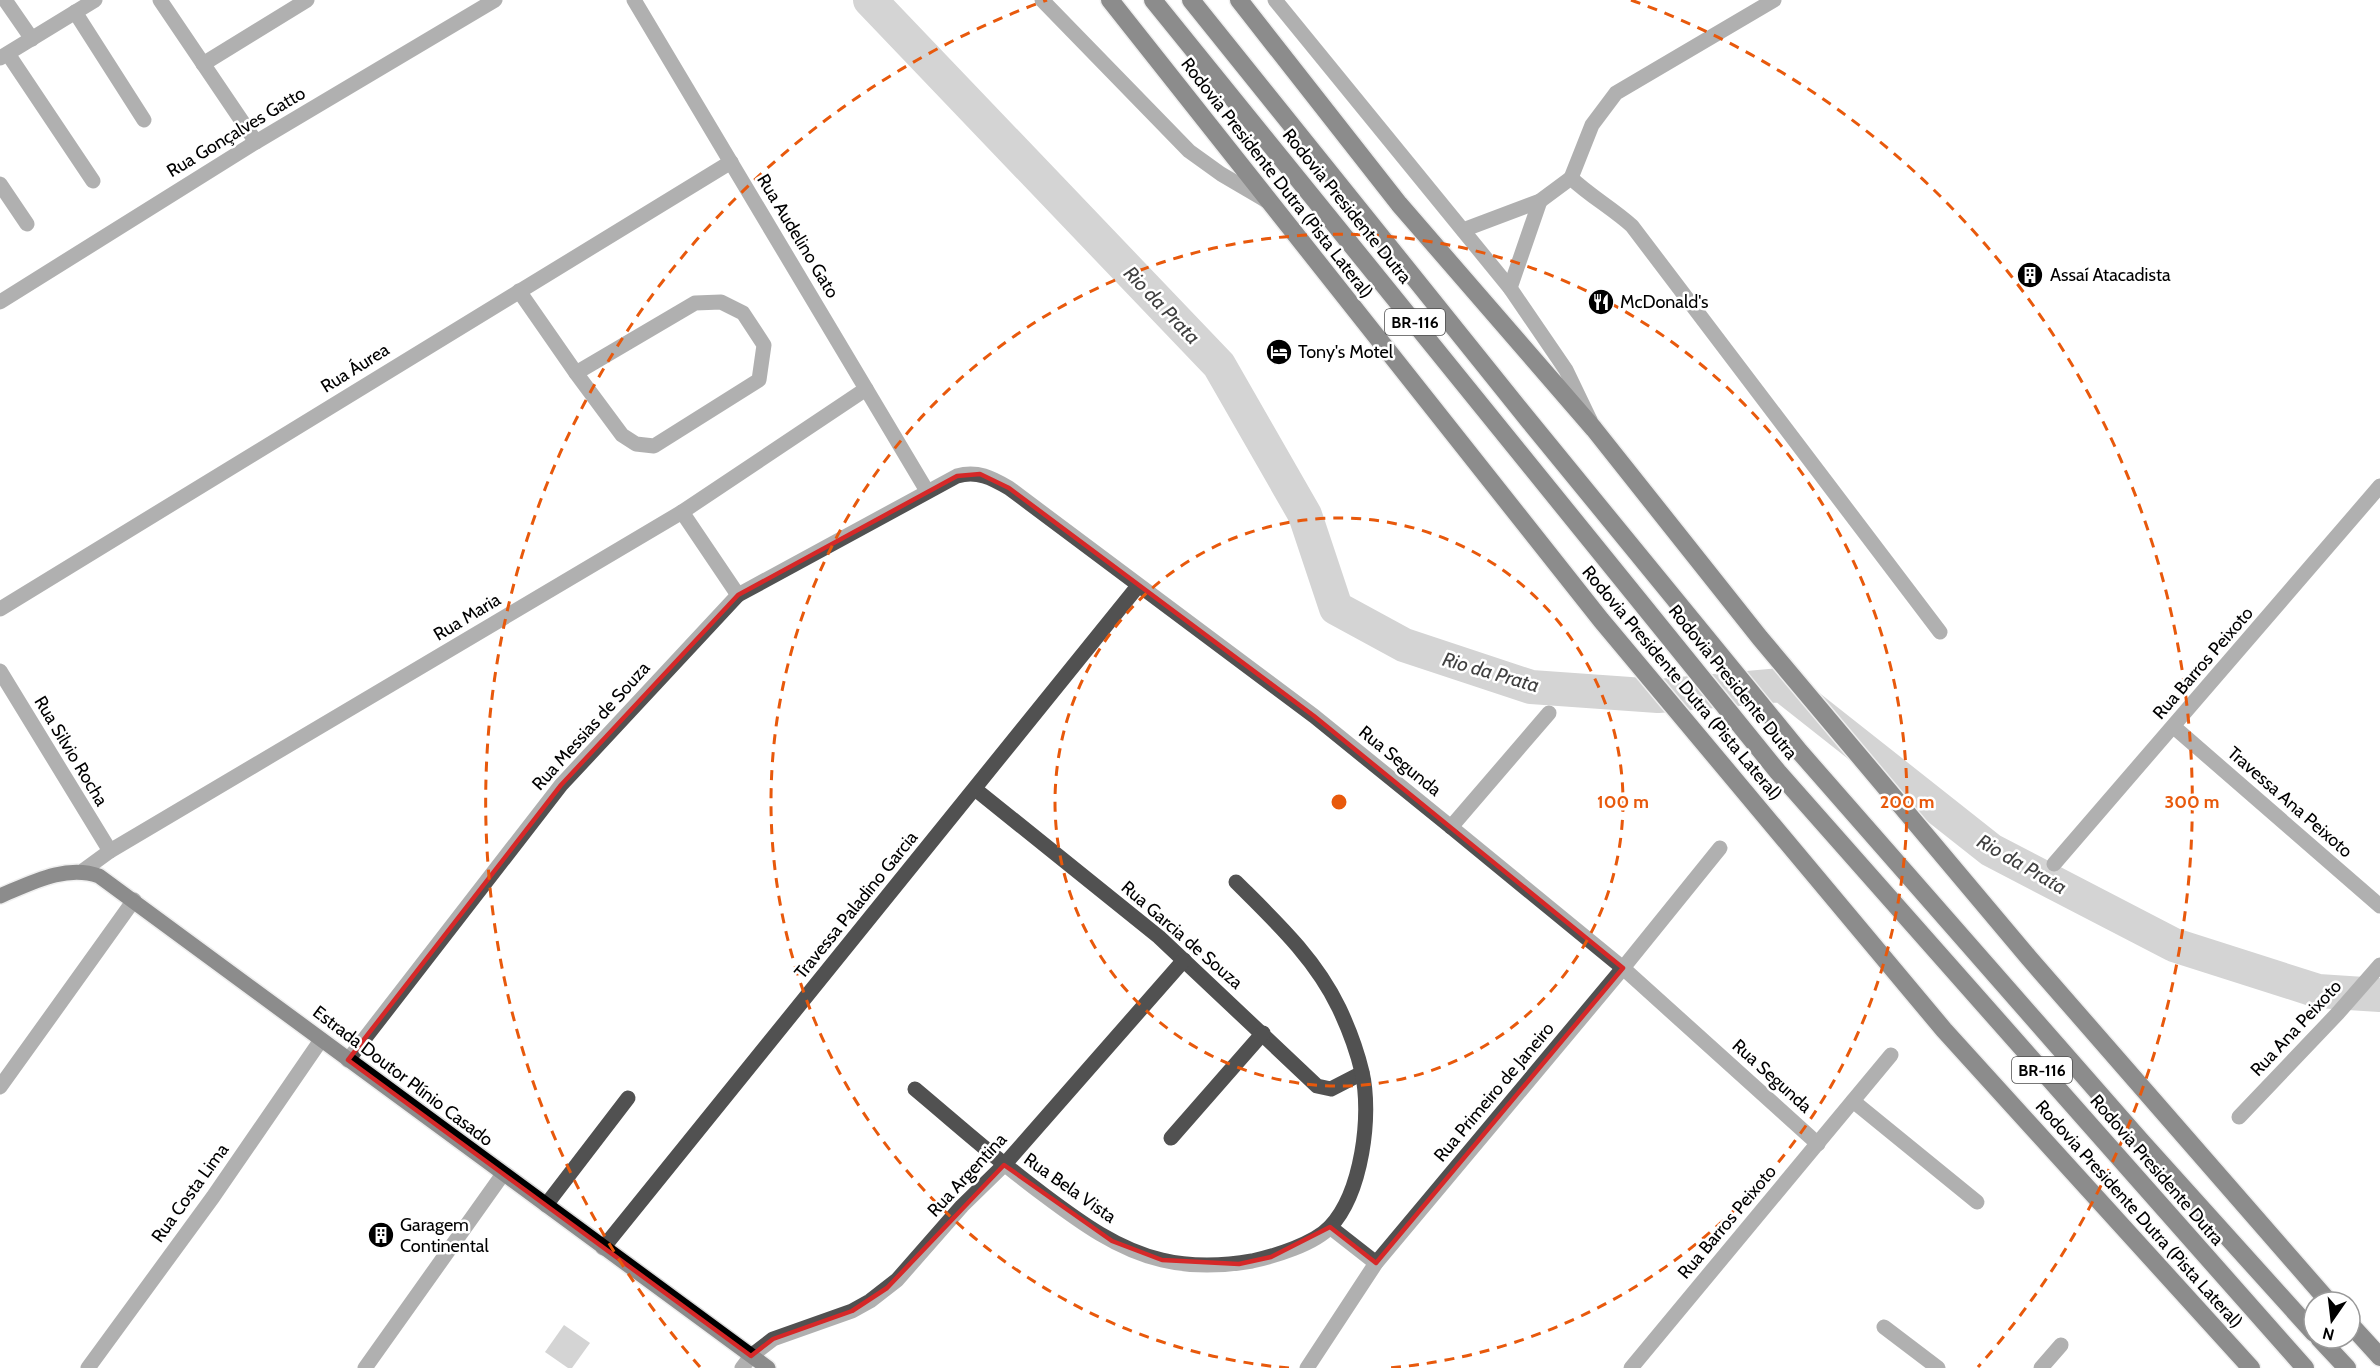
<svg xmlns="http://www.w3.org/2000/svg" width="2380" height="1368" font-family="Cabin,sans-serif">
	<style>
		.water { fill: #9f9f9f }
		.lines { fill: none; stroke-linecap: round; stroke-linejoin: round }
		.river { stroke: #9f9f9f; stroke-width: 34 }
		.major-casing { stroke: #dbdbdb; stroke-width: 18 }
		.highway-casing { stroke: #dbdbdb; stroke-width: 21 }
		.minor { stroke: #515151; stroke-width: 15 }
		.major { stroke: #000; stroke-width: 15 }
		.highway { stroke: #000; stroke-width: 18 }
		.marked { fill: none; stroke: #d62828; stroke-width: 4.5; stroke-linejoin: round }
		.ring { fill: none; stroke: #e8590c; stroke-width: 3; stroke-dasharray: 10 8 }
		.labels { text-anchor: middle; stroke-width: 5; stroke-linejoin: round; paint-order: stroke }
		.shield { fill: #fff; stroke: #4c4c4c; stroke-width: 1.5 }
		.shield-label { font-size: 16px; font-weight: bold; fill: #000 }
		.street-label { font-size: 18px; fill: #000; stroke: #fff }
		.poi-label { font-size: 18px; fill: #000; stroke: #fff; text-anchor: start }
		.water-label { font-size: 20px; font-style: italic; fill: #404040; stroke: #fff }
		.centre { fill: #e8590c; stroke: #fff; stroke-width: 3 }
		.ring-label { font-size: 18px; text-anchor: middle; font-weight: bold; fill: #e8590c; stroke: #fff; stroke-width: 5; stroke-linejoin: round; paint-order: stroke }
	</style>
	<rect width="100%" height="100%" fill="#fff"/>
	<polygon class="water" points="564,1325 590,1343 572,1368 568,1368 545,1352"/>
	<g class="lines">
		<polyline class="river" points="870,0 1219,365 1305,515 1336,608 1404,645 1531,687 1658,696 1782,685 1991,850 2174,945 2318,991 2380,995"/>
		<g class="major-casing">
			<path id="major" d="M 0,896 C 31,883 66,864 99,876 L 768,1368"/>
		</g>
		<g class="highway-casing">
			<g id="highway">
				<polyline points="1110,0 1601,620 1944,1030 2251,1368"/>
				<polyline points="1153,0 1778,772 2305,1368"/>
				<polyline points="1191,0 1530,422 1799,751 2140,1140 2314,1333"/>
				<polyline points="1239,0 1399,204 1594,429 1760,638 2029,958 2329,1302"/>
				<polyline points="2350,1324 2380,1357"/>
				<polyline points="2319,1338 2347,1368"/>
			</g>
		</g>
		<g class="minor">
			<polyline points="5,0 32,39"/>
			<polyline points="160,0 256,142"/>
			<polyline points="634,0 927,491"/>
			<polyline points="1042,0 1189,151 1221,174 1267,201"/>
			<polyline points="1275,0 1510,288 1566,370 1590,420"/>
			<polyline points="75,12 144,120"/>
			<polyline points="8,54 93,181"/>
			<polyline points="0,58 95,0"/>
			<polyline points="203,64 307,0"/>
			<polyline points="1571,178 1592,125 1616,93 1774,0"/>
			<polyline points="0,184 27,224"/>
			<path d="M 1463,230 L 1540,201 L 1571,178 C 1590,196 1612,208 1632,226 L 1940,632"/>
			<polyline points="1510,288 1540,201"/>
			<polyline points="519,291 576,373"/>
			<polyline points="0,302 256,142 495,0"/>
			<polygon points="721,302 743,313 764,345 759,380 654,446 636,444 622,435 576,373 695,303"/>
			<polyline points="682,512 738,595"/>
			<polyline points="0,609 731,162"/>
			<polyline points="0,671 110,851"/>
			<polyline points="2174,727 2380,906"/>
			<polyline points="975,789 1159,937 1317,1086 1331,1089 1362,1073"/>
			<polyline points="1451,827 1549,713"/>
			<polyline points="2054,864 2380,486"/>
			<polyline points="84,870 110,851 682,512 866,389"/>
			<path d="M 348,1060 L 561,785 L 738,595 L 957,476 C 977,470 992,478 1009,488 L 1314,716 L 1451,827 L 1623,968 L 1818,1144"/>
			<polyline points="0,1087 134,900"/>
			<path d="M 915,1089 C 958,1125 999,1162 1044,1195 C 1080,1222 1118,1250 1162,1260 C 1190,1267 1224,1266 1252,1261 C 1275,1256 1314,1244 1330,1227 C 1362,1193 1372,1115 1362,1072 C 1357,1051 1348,1027 1339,1008 C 1315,958 1275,921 1236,882"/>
			<polyline points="1853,1101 1977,1202"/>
			<polyline points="2239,1117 2338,1013 2380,965"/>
			<polyline points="1171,1138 1263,1033"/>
			<polyline points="546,1205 628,1098"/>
			<polyline points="1330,1227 1376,1263"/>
			<polyline points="603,1248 1138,586"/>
			<polyline points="1884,1327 1938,1368"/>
			<polyline points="88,1368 213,1197 321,1040"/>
			<polyline points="365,1368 503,1174"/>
			<polyline points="742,1368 751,1356 773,1339 852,1311 870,1301 897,1280 962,1206 1004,1165 1184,960"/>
			<polyline points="1307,1368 1376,1263 1623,968 1720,848"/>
			<polyline points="1631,1368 1891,1055"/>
			<polyline points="2041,1368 2061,1345"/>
		</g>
		<use href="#major" class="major"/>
		<use href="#highway" class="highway"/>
	</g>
	<path d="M0 0H2380V1368H0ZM 980,474 L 1009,488 L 1314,716 L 1623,968 L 1376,1263 L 1330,1227 L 1271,1257 L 1239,1264 L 1162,1260 L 1112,1241 L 1004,1165 L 887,1288 L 852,1311 L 773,1339 L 751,1356 L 348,1060 L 561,785 L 738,595 L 957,476 Z" fill="#fff" fill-opacity=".55" fill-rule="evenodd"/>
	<path class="marked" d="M 980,474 L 1009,488 L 1314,716 L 1623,968 L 1376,1263 L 1330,1227 L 1271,1257 L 1239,1264 L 1162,1260 L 1112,1241 L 1004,1165 L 887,1288 L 852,1311 L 773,1339 L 751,1356 L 348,1060 L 561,785 L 738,595 L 957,476 Z"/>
	<g class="ring">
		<circle cx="1339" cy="802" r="284"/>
		<path d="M1289 1368A568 568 0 1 1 1389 1368"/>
		<path d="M700 1367A853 853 0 0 1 1047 0M1631 0A853 853 0 0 1 1978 1367"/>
	</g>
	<defs>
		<g id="building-disc" transform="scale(1.35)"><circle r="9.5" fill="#000" stroke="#fff"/><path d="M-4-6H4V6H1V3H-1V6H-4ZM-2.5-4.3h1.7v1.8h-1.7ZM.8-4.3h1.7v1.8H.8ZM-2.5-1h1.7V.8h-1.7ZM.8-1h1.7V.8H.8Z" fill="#fff"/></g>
		<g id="restaurant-disc" transform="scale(1.35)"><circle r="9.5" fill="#000" stroke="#fff"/><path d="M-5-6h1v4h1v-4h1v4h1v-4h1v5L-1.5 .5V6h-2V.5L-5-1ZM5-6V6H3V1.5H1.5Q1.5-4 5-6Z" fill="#fff"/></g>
		<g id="hotel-disc" transform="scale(1.35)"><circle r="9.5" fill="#000" stroke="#fff"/><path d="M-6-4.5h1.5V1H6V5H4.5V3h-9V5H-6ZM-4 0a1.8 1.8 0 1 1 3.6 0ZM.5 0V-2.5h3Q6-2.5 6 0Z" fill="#fff"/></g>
	</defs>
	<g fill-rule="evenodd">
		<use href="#building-disc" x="2030" y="275"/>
		<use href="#restaurant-disc" x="1601" y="302"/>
		<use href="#hotel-disc" x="1279" y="352"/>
		<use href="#building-disc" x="381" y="1235"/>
	</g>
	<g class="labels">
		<g class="shield">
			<rect x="1385" y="309" width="60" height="26" rx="4.5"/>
			<rect x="2012" y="1057" width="60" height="26" rx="4.5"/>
		</g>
		<g class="shield-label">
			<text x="1415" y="328">BR-116</text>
			<text x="2042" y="1076">BR-116</text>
		</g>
		<g class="street-label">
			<text transform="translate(236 132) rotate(-31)" y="6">Rua Gonçalves Gatto</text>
			<text transform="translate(1277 178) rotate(52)" y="6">Rodovia Presidente Dutra (Pista Lateral)</text>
			<text transform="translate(1347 206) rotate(51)" y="6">Rodovia Presidente Dutra</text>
			<text transform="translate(798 236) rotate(59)" y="6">Rua Audelino Gato</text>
			<text transform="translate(355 368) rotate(-32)" y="6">Rua Áurea</text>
			<text transform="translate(467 617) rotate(-31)" y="6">Rua Maria</text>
			<text transform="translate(2203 663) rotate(-49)" y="6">Rua Barros Peixoto</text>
			<text transform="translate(1733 682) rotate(51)" y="6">Rodovia Presidente Dutra</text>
			<text transform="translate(1682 683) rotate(50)" y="6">Rodovia Presidente Dutra (Pista Lateral)</text>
			<text transform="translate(591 726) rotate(-48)" y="6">Rua Messias de Souza</text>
			<text transform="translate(71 751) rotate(59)" y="6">Rua Silvio Rocha</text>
			<text transform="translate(1400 761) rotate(39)" y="6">Rua Segunda</text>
			<text transform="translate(2290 802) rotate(41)" y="6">Travessa Ana Peixoto</text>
			<text transform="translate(856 905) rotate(-51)" y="6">Travessa Paladino Garcia</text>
			<text transform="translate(1182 935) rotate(41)" y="6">Rua Garcia de Souza</text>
			<text transform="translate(2296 1028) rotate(-47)" y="6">Rua Ana Peixoto</text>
			<text transform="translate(403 1076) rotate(37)" y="6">Estrada Doutor Plínio Casado</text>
			<text transform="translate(1772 1076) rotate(42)" y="6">Rua Segunda</text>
			<text transform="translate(1494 1092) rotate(-50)" y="6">Rua Primeiro de Janeiro</text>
			<text transform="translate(2157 1170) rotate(49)" y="6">Rodovia Presidente Dutra</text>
			<text transform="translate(967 1175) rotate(-47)" y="6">Rua Argentina</text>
			<text transform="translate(1070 1188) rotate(35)" y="6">Rua Bela Vista</text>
			<text transform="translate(190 1193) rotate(-54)" y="6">Rua Costa Lima</text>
			<text transform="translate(2139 1214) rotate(48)" y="6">Rodovia Presidente Dutra (Pista Lateral)</text>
			<text transform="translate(1727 1222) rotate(-50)" y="6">Rua Barros Peixoto</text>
		</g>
		<g class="poi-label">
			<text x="2050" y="281">Assaí Atacadista</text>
			<text x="1620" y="308">McDonald's</text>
			<text x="1298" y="358">Tony's Motel</text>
			<text x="400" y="1231">Garagem<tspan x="400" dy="21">Continental</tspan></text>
		</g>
		<g class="water-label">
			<text transform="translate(1162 305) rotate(46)" y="7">Rio da Prata</text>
			<text transform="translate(1491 672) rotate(16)" y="7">Rio da Prata</text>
			<text transform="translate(2022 864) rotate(30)" y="7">Rio da Prata</text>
		</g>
	</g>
	<circle cx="1339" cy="802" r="9" class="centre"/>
	<g class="ring-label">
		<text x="1623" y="808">100 m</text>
		<text x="1907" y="808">200 m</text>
		<text x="2192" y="808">300 m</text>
	</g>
	<g transform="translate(2332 1320) rotate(194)"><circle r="28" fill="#ffffff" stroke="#999999" stroke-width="1.5"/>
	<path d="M0-4.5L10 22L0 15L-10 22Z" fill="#000000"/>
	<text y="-9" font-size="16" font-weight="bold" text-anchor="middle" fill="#000000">N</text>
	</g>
</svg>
